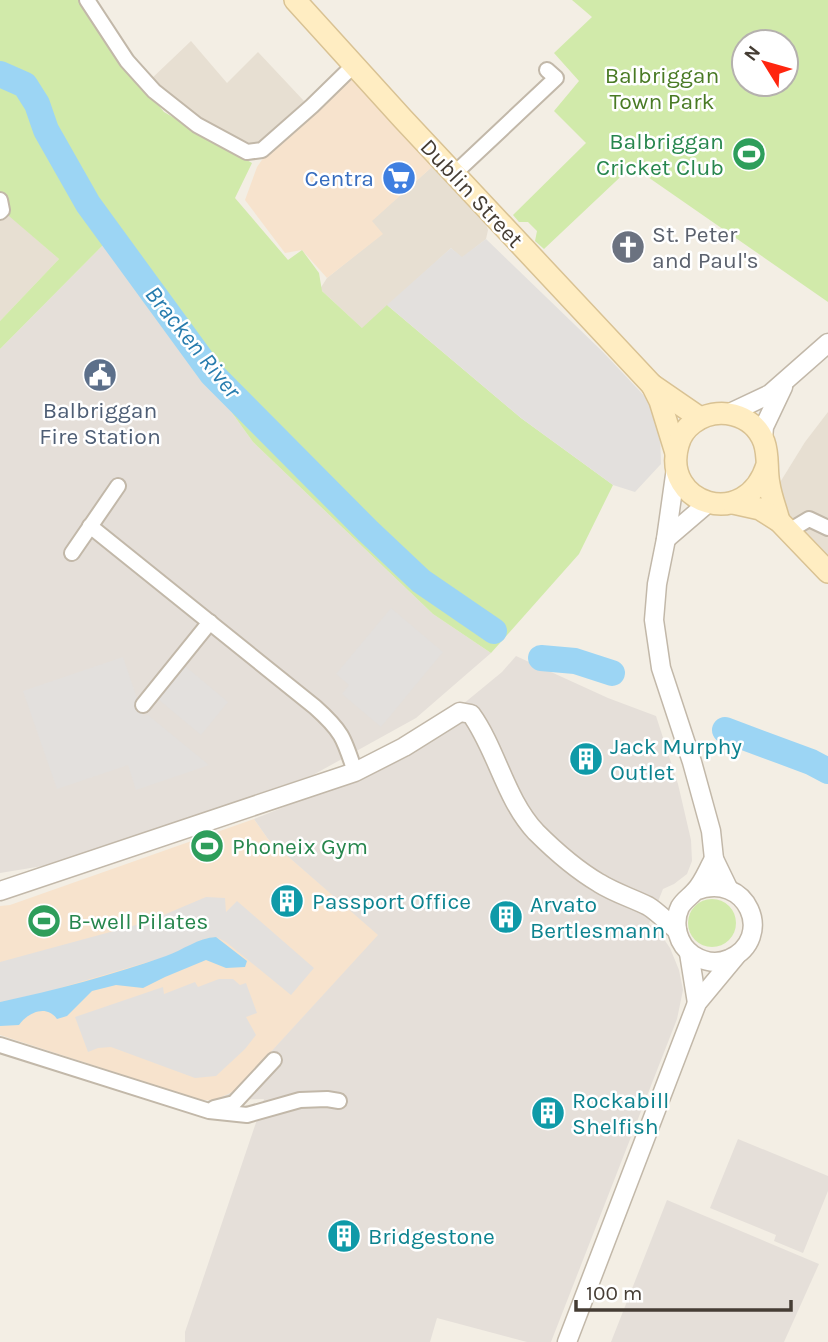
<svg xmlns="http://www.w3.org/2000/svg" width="828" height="1342" font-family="Karla,sans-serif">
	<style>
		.residential { fill: #e7dfd2 }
		.commercial { fill: #f7e3cd }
		.industrial { fill: #e5dfd9 }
		.green { fill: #d1eaaa; fill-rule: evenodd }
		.parking { fill: #e3e0dd }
		.water { fill: #9cd5f4 }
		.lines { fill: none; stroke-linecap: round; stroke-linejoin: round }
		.river { stroke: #9cd5f4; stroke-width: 26 }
		.minor-casing { stroke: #c2b8a9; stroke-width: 18 }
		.tertiary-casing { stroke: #c2b8a9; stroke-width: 21 }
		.secondary-casing { stroke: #d9c293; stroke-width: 24 }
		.minor { stroke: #fff; stroke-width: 14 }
		.tertiary { stroke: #fff; stroke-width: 18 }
		.secondary { stroke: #ffedc2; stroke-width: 21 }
		.labels { text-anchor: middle; stroke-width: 5; stroke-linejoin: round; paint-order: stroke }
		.park-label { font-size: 23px; fill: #497a24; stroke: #fff }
		.leisure-label { font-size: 23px; fill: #27864d; stroke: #fff; text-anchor: start }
		.shop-label { font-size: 23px; fill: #366cbe; stroke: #fff; text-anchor: end }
		.street-label { font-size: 23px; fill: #453d34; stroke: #fff }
		.worship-label { font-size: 23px; fill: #5b616d; stroke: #fff; text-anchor: start }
		.service-label { font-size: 23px; fill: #4e5e75; stroke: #fff }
		.culture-label { font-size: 23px; fill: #0d838f; stroke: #fff; text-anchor: start }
		.water-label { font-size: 24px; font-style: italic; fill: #277cae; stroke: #fff }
	</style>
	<rect width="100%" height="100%" fill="#f3eee4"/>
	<g class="residential">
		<polygon points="191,41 227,83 258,52 304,101 255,145 207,126 149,81"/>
		<polygon points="433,166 485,221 488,230 486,239 462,258 451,248 363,329 320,289 327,278 382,234 371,221"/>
		<polygon points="0,200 3,210 59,259 0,321"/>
		<polygon points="828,412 828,573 779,521 779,484 805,442"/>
	</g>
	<g class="commercial">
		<polygon points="351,76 433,166 372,221 383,234 327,278 302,250 285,253 245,200 257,167 264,157"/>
		<polygon points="254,819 268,839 379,935 235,1091 215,1100 200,1100 0,1035 0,906 10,905"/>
	</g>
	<g class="industrial">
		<polygon points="108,240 253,442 433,614 491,653 416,718 313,775 55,864 0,873 0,349"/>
		<polygon points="516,656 608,698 656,716 678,784 691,840 692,861 687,874 674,884 663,889 649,924 659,932 670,948 679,970 683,990 677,1019 551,1342 527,1342 437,1318 430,1342 185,1342 185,1332 264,1099 215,1100 235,1091 378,935 268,839 254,819 389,765 502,672"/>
		<polygon points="738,1139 828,1176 828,1191 803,1253 774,1241 776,1235 710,1208"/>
		<polygon points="667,1200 819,1264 784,1342 611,1342"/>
	</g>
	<g class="green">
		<polygon points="0,0 80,0 117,55 164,112 252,163 235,198 288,260 302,250 319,273 322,291 362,328 387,305 521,418 613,485 579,554 491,653 433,614 253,442 108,240 0,349 0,321 59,259 2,210 0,200"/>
		<path d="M 572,0 L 828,0 L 828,302 L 632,166 L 544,249 L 535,241 L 537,231 L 528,222 L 519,222 L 513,215 L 586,143 L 554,111 L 579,81 L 554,53 L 592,17 ZM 744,42 L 786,42 L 786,84 L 744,84 Z"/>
		<circle cx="712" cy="923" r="24"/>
	</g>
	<g class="parking">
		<polygon points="486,239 603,352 651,403 660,429 661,464 635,492 613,485 521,418 387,305 451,248 462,257"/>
		<polygon points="391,608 443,652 381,727 342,694 349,685 336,674"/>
		<polygon points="123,657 143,716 148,715 209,765 136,790 128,765 57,789 23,691"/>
		<polygon points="185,666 228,702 201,735 158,699"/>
		<polygon points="206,897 225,898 226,912 237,901 314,968 291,995 226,942 216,937 207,938 168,956 46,992 0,1002 0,962 147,922"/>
		<polygon points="219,979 233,979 240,985 246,983 257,1013 246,1017 256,1035 245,1049 216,1076 195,1078 111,1047 98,1048 88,1052 75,1017 163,987 164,994 195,982 198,987"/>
	</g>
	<path class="water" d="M 216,937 L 247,961 L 245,967 L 226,968 L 206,960 L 165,977 L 143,988 L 116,985 L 92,991 L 67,1016 L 57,1019 C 47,1004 28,1012 19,1025 L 0,1026 L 0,1002 C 56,990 112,975 166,956 C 183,950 198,938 216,937 Z"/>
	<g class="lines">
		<g class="river">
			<polyline points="0,74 25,85 37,104 46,130 88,204 212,374 368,531 421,581 494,631"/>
			<polyline points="541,658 575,661 612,673"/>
			<polyline points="725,730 811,762 828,771"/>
		</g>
		<g class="minor-casing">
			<g id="minor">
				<polyline points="87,0 127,61 154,91 197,125 247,152 262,150 312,106 354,65"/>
				<polyline points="454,174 556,78 547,70"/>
				<polyline points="0,200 2,210 0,212"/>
				<path d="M 90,526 L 315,707 C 342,731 344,738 355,772"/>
				<polyline points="789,531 809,519 828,528"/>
				<polyline points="72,553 118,486"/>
				<polyline points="143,705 210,622"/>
				<polyline points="0,1045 209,1111 247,1115 300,1100 327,1099 339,1101"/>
				<polyline points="214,1108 234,1103 274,1060"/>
			</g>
		</g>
		<g class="tertiary-casing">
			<g id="tertiary">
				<polyline points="730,413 770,394 828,343"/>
				<polyline points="763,439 764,427 783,387"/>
				<polyline points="676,468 666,539 657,584 654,620 661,668 692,762 711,831 714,859 728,888"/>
				<polyline points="666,539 708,503"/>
				<path d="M 0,891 L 355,772 L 404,747 L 460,712 L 471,714 C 497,750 505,799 536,832 C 554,850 577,870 599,883 C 615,893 632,898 648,906 C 658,912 668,923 677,930"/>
				<path d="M 695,891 C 747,870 776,938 729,959 C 717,964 704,962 693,955 C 678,945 672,924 680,907 C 684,900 690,897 695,891 C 703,883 708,869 714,859"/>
				<polyline points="689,953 697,1003"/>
				<polyline points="567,1342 697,1003 736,956"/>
			</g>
		</g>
		<g class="secondary-casing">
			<g id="secondary">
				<polyline points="295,0 403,119 652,385 700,418"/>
				<polyline points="652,385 660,401 676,453"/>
				<path d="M 767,465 C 746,532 661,504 678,445 C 680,437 685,429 693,423 C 717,405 753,413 764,442 C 769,456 766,470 769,484 C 771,497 776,509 779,521"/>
				<polyline points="733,503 760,509 779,521 828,572"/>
			</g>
		</g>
		<use href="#minor" class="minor"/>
		<use href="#tertiary" class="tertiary"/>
		<use href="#secondary" class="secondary"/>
	</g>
	<defs>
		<g id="stadium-disc" transform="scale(1.75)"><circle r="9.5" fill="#2e9e5b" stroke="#fff"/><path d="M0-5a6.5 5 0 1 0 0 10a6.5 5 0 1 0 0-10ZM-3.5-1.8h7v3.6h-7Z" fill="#fff"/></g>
		<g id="supermarket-disc" transform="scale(1.75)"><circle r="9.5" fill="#3f7fe0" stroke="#fff"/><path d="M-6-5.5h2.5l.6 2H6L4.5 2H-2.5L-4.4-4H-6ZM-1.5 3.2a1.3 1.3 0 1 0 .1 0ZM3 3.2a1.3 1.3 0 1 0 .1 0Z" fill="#fff"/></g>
		<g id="church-disc" transform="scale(1.75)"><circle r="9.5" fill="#6b7280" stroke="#fff"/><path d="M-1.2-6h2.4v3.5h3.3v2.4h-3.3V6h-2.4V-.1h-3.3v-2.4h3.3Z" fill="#fff"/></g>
		<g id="civic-disc" transform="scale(1.75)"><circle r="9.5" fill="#5c6f8a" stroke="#fff"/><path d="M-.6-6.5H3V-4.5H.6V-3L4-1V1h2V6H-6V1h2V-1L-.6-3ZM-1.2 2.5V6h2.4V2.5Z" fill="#fff"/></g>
		<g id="building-disc" transform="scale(1.75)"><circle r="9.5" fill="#0f9aa8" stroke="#fff"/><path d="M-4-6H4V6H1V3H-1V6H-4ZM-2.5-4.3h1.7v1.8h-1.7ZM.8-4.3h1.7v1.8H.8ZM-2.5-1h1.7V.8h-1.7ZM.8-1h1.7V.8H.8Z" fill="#fff"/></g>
	</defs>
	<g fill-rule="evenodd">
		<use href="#stadium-disc" x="749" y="154"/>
		<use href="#supermarket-disc" x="399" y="178"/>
		<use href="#church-disc" x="628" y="247"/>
		<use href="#civic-disc" x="100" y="375"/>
		<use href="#building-disc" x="586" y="759"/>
		<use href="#stadium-disc" x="207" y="846"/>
		<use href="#building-disc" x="287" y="901"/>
		<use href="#building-disc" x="506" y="917"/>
		<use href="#stadium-disc" x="44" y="921"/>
		<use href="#building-disc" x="548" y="1113"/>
		<use href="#building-disc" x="344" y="1236"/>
	</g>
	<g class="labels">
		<g class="park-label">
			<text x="662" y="83">Balbriggan<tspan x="662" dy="26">Town Park</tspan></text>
		</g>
		<g class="leisure-label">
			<text x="724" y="149" text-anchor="end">Balbriggan<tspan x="724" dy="26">Cricket Club</tspan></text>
			<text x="232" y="854">Phoneix Gym</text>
			<text x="68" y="929">B-well Pilates</text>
		</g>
		<g class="shop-label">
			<text x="374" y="186">Centra</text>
		</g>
		<g class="street-label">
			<text transform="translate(472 193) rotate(47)" y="8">Dublin Street</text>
		</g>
		<g class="worship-label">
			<text x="652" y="242">St. Peter<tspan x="652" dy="26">and Paul's</tspan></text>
		</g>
		<g class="service-label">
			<text x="100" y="418">Balbriggan<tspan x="100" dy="26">Fire Station</tspan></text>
		</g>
		<g class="culture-label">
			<text x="610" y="754">Jack Murphy<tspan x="610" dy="26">Outlet</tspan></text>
			<text x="312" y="909">Passport Office</text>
			<text x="530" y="912">Arvato<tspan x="530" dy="26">Bertlesmann</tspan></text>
			<text x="572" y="1108">Rockabill<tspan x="572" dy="26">Shelfish</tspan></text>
			<text x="368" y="1244">Bridgestone</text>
		</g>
		<g class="water-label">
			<text transform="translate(193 342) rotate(51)" y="8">Bracken River</text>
		</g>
	</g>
	<g transform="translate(765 63) rotate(307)"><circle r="33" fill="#ffffff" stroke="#b5b1ae" stroke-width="2"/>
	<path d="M0-5L12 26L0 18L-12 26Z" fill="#ff260f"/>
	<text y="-10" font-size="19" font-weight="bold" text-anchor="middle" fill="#453d34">N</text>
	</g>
	<path d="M576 1300v10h215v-10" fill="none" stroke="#453d34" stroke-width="3.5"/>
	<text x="586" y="1300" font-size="21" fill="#453d34" stroke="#ffffff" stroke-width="5" paint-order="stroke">100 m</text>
</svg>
